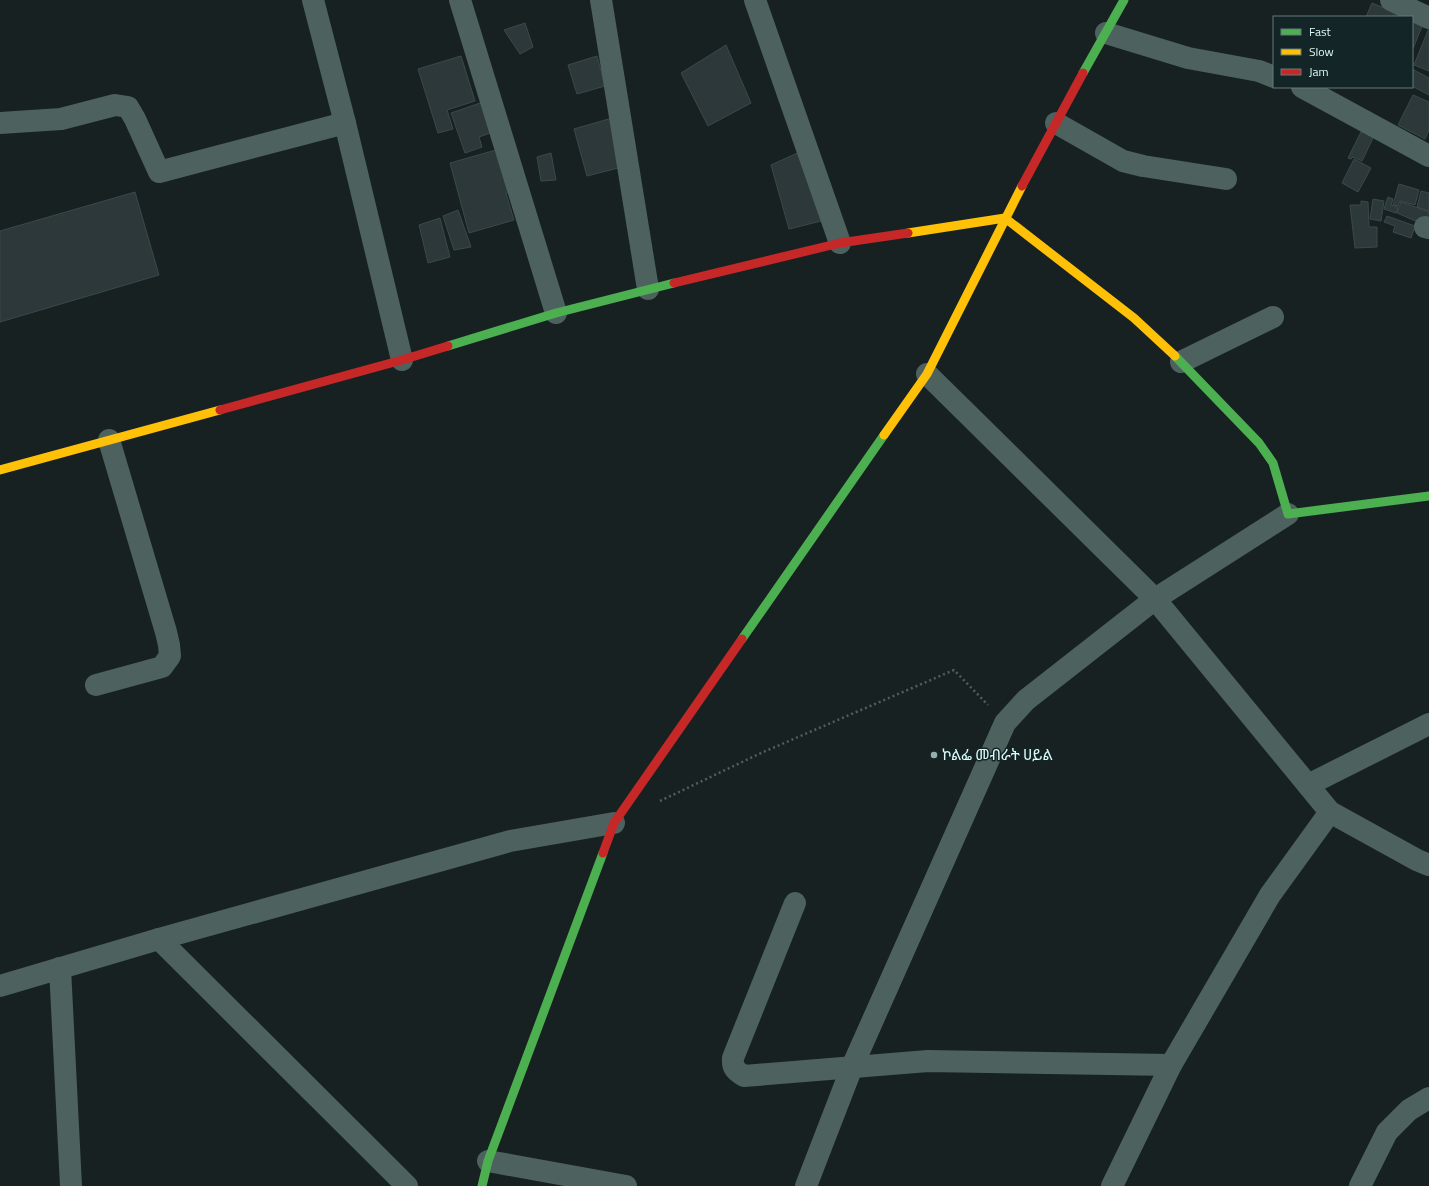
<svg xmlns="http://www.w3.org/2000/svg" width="1429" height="1186" font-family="'Titillium Web','Noto Sans Ethiopic',sans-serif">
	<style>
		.building { fill: #2c3839; stroke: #3b494b }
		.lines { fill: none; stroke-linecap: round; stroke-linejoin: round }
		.path { stroke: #4d6256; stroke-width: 2.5; stroke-dasharray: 2 3; stroke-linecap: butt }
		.street { stroke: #4d615f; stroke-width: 22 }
		.fast { stroke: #4caf50; stroke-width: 9 }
		.slow { stroke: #ffc107; stroke-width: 9 }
		.jam { stroke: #c62828; stroke-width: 9 }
		.poi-dot { fill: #98aeae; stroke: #132526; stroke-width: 1.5 }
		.labels { text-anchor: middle; stroke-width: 3; stroke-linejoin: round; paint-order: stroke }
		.poi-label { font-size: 15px; fill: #ddfafa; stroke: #132526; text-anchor: start }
	</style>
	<rect width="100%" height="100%" fill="#172122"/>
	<g class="building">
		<polygon points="1372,3 1406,17 1366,17"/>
		<polygon points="1412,20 1423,24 1412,51"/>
		<polygon points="525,23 533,47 520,54 504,30"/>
		<polygon points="1429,28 1429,71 1414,65"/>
		<polygon points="726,45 751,103 708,126 681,73"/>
		<polygon points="461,56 475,101 447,110 453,129 438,133 418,69"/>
		<polygon points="597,56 605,86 577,94 568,65"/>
		<polygon points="1412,69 1429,78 1429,95 1412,86"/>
		<polygon points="1413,95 1429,102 1429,130 1425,139 1398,125"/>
		<polygon points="486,101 496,131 479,137 482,147 465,153 451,113"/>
		<polygon points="612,118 622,167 587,176 574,129"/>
		<polygon points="1363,128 1375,134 1362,161 1353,157 1351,159 1348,158"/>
		<polygon points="503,148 515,190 506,193 514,220 469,233 450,163"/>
		<polygon points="804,150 821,221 789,229 771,165"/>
		<polygon points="551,153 556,180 541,181 537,157"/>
		<polygon points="1354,159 1371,168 1358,192 1342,183"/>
		<polygon points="1399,184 1419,190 1415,205 1400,201 1398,206 1393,205"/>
		<polygon points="1421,191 1429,193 1429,211 1417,207"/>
		<polygon points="135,192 159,275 0,322 0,231"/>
		<polygon points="1388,197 1393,199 1391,205 1398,207 1396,213 1384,209"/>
		<polygon points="1373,199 1384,201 1381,221 1370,219"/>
		<polygon points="1361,201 1368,202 1369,227 1377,227 1377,247 1355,248 1350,205 1361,205"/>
		<polygon points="1401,202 1429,212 1427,218 1420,223 1397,213"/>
		<polygon points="458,210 471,247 454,250 443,216"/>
		<polygon points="1387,216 1415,226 1411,238 1393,232 1395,226 1384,222"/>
		<polygon points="440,218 450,257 428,263 419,225"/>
	</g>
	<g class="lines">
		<polyline class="path" points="660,801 761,753 954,670 988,705"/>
		<g class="street">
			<polyline points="313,0 345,123 402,360"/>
			<polyline points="460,0 556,313"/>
			<polyline points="601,0 648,289"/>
			<polyline points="755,0 840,243"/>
			<polyline points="1391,0 1429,18"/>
			<polyline points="1106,33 1188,58 1259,71 1274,77"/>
			<polyline points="1302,87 1429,156"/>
			<polyline points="0,123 61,119 115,105 128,107 135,119 159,172 345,123"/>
			<polyline points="1056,123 1123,161 1143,166 1226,179"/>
			<polyline points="1425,227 1429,228"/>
			<polyline points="1181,362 1273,317"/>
			<polyline points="1288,514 1155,599 1330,812 1417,860 1429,865"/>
			<polyline points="96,685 162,667 170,656 169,645 166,632 109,440"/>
			<polyline points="1308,785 1429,724"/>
			<path d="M 795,903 L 733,1058 C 732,1068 736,1071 744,1076 L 928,1061 L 1171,1065 L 1112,1186"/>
			<polyline points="159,939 407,1186"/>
			<polyline points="60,968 71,1186"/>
			<polyline points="0,986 159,939 510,841 614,823"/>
			<polyline points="1171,1065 1270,895 1330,812"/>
			<polyline points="488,1161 626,1186"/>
			<polyline points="806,1186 852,1067 1005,723 1026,700 1155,599 927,374"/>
			<polyline points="1360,1186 1387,1132 1409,1110 1429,1098"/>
		</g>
		<g class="fast">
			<polyline points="1083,73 1124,0"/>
			<polyline points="448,346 556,313 674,283"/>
			<polyline points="1175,356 1259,443 1273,463 1288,514 1429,496"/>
			<polyline points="742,639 884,435"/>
			<polyline points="482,1186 488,1161 603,853"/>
		</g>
		<g class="slow">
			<polyline points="908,233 1005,218 1134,318 1175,356"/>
			<polyline points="884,435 927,374 1022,186"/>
			<polyline points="0,470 220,410"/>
		</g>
		<g class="jam">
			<polyline points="1022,186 1083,73"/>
			<polyline points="674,283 840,243 908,233"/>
			<polyline points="220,410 402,360 448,346"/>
			<polyline points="603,853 614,823 742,639"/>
		</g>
	</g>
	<circle class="poi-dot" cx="934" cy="755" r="4"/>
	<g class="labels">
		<g class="poi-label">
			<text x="942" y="760">ኮልፌ መብራት ሀይል</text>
		</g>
	</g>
	<rect x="1273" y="16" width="140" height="72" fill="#132526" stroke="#647a7b"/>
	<rect x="1281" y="29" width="20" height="6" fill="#4caf50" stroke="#647a7b"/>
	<text x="1309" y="36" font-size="12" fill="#ddfafa">Fast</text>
	<rect x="1281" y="49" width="20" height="6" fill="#ffc107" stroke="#647a7b"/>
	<text x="1309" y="56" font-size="12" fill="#ddfafa">Slow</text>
	<rect x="1281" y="69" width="20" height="6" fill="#c62828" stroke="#647a7b"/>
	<text x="1309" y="76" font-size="12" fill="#ddfafa">Jam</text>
</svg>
